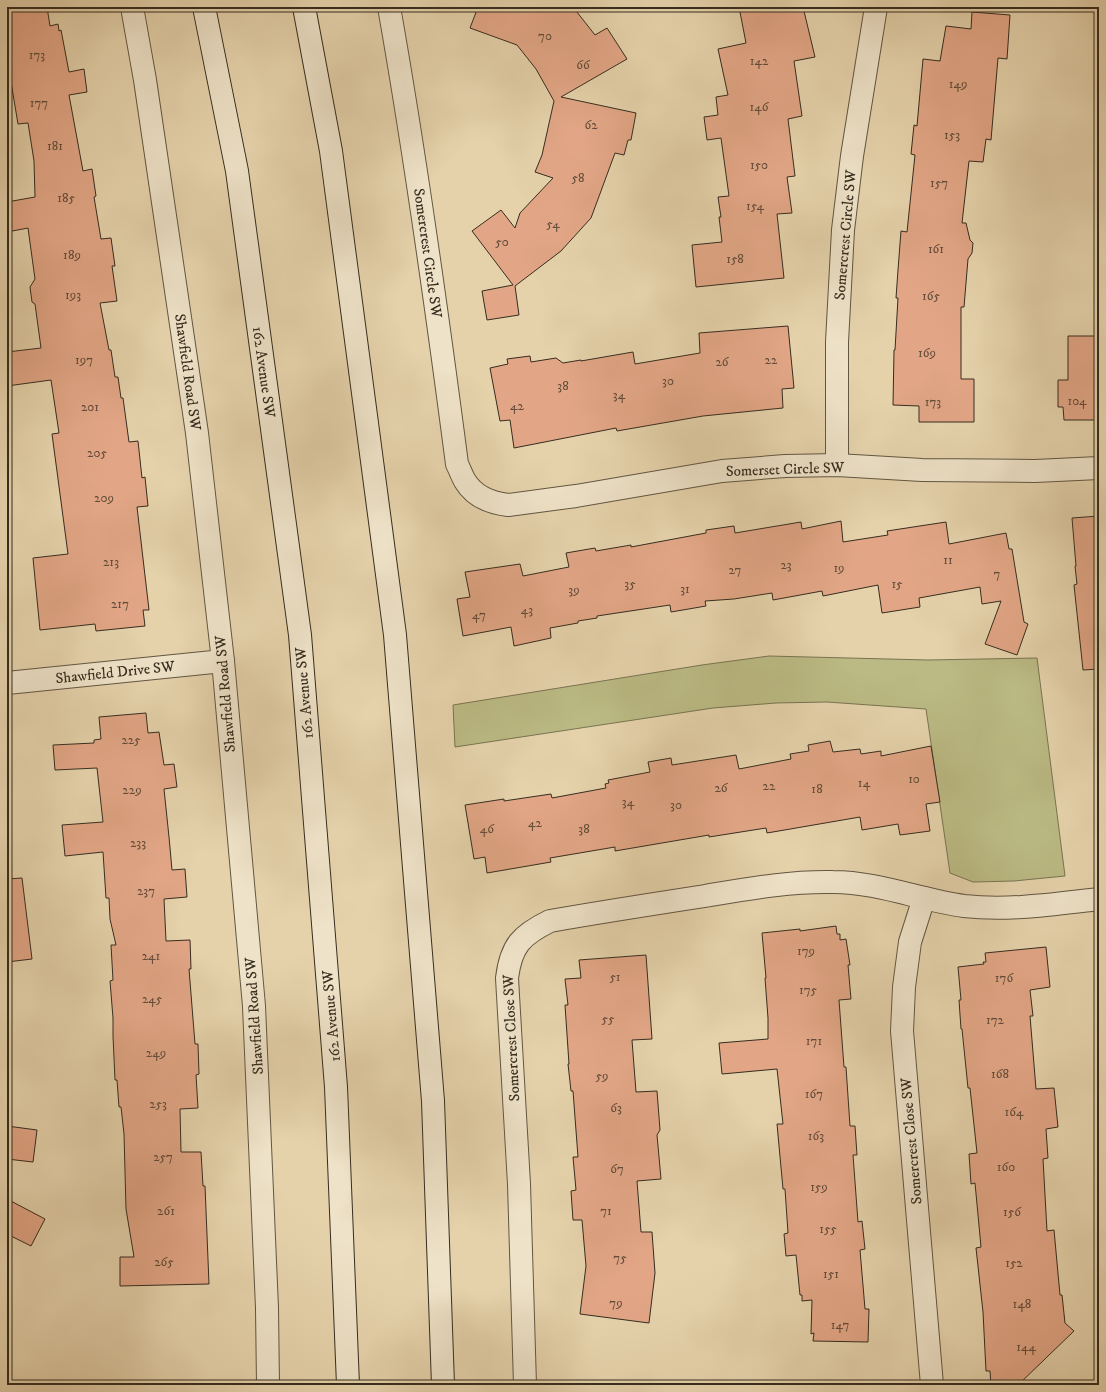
<svg xmlns="http://www.w3.org/2000/svg" width="1106" height="1392" font-family="'IM FELL DW Pica',serif">
	<style>
		.green { fill: #bbba84; stroke: #787452 }
		.building { fill: #e2a686; stroke: #362d1f }
		.lines { fill: none; stroke-linecap: round; stroke-linejoin: round }
		.minor-casing { stroke: #625642; stroke-width: 24 }
		.secondary-casing { stroke: #362d1f; stroke-width: 24 }
		.minor { stroke: #eee2c8; stroke-width: 22 }
		.secondary { stroke: #eee2c8; stroke-width: 22 }
		.labels { text-anchor: middle; stroke-width: 3; stroke-linejoin: round; paint-order: stroke }
		.number-label { font-size: 13px; fill: #614b39 }
		.street-label { font-size: 15px; fill: #362d1f; stroke: #eee2c8 }
	</style>
	<rect width="100%" height="100%" fill="#e5d2ab"/>
	<filter id="stains"><feTurbulence type="fractalNoise" baseFrequency=".005" numOctaves="4"/><feColorMatrix values="0 0 0 0 .2 0 0 0 0 .09 0 0 0 0 .02 0 0 0 .5 -.17"/></filter>
	<radialGradient id="worn" r=".72"><stop offset=".6" stop-color="#630" stop-opacity="0"/><stop offset="1" stop-color="#630" stop-opacity=".3"/></radialGradient>
	<polygon class="green" points="769,656 928,660 1037,658 1065,876 1014,881 973,882 950,873 926,709 827,702 776,703 713,708 455,747 453,705 702,665"/>
	<g class="building">
		<polygon points="7,7 47,7 50,26 58,24 59,31 61,30 69,72 84,69 87,92 69,95 83,171 92,169 96,196 94,197 101,239 111,238 115,266 112,266 117,301 100,303 109,350 111,350 115,377 118,377 121,398 123,398 129,442 138,441 142,478 145,477 148,506 137,507 149,610 143,610 145,626 96,631 95,624 40,630 33,558 68,554 52,434 59,433 51,380 7,386 7,352 41,348 35,304 32,302 30,287 35,279 28,228 7,232 7,202 35,197 34,161 28,123 18,124 9,70 7,70"/>
		<polygon points="478,7 573,7 595,35 607,28 627,59 561,97 636,113 631,140 628,140 624,155 615,153 591,218 561,251 515,286 519,315 487,320 482,291 513,285 472,231 501,210 515,228 520,213 553,178 535,172 542,155 554,101 536,69 517,45 470,28"/>
		<polygon points="739,7 803,7 815,57 794,61 802,116 788,119 795,176 787,177 792,213 777,214 784,278 696,287 692,245 722,242 719,217 721,217 718,197 729,196 721,138 707,140 704,117 718,115 716,97 728,95 718,49 746,43"/>
		<polygon points="972,12 1010,15 1007,59 998,58 991,140 986,139 983,162 969,161 962,223 966,223 970,240 973,243 972,253 968,259 964,307 961,307 961,379 974,379 974,422 919,422 919,406 893,405 894,350 895,350 898,298 896,298 898,270 901,231 907,232 915,155 911,154 914,125 917,126 923,59 940,61 946,26 971,29"/>
		<polygon points="788,326 794,388 782,389 783,408 703,416 617,431 616,428 514,448 510,420 500,421 490,368 508,364 507,359 530,356 531,362 556,358 563,363 581,360 581,361 633,352 635,364 700,353 699,333"/>
		<polygon points="1068,336 1099,336 1099,420 1064,420 1063,407 1058,407 1058,380 1068,380"/>
		<polygon points="1099,516 1099,669 1083,670 1074,585 1077,584 1075,566 1076,566 1072,518"/>
		<polygon points="841,521 843,542 888,535 887,531 946,522 949,544 1006,533 1009,549 1012,549 1024,622 1028,624 1017,655 985,644 1001,601 982,604 980,587 919,598 920,607 882,613 878,585 823,596 822,591 773,600 772,593 734,599 705,601 706,606 671,612 670,605 597,616 597,618 578,621 578,623 550,628 551,638 514,646 511,627 463,636 457,599 470,597 465,572 520,564 523,576 569,567 566,553 595,548 596,551 631,545 631,547 706,533 706,530 734,526 735,533 801,522 802,529"/>
		<polygon points="146,713 148,733 159,732 164,765 174,764 177,787 164,789 169,837 172,870 185,869 187,897 164,899 166,941 190,940 191,969 189,969 195,1044 198,1044 199,1074 196,1075 198,1108 180,1109 181,1152 201,1152 203,1186 205,1186 209,1284 120,1286 120,1257 134,1257 126,1209 124,1134 121,1107 119,1107 117,1080 115,1080 113,1036 113,1018 110,981 113,980 111,945 116,945 110,919 109,898 106,898 103,852 65,856 62,825 103,822 97,768 55,770 53,745 94,743 94,740 101,739 99,717"/>
		<polygon points="830,741 833,752 860,749 861,754 881,751 881,756 931,746 940,802 926,804 930,831 900,835 898,824 862,830 860,817 767,833 766,828 709,837 709,835 615,851 615,847 550,858 551,862 487,873 485,857 474,859 465,805 504,799 504,801 551,794 552,798 606,788 605,784 609,783 608,780 650,772 648,762 671,758 672,765 736,755 739,769 791,759 790,754 809,751 808,745"/>
		<polygon points="22,878 32,959 7,962 7,879"/>
		<polygon points="836,926 837,934 840,934 840,940 846,939 850,965 848,965 851,999 839,1000 844,1067 846,1067 850,1126 855,1126 857,1155 853,1155 858,1222 862,1221 865,1249 860,1250 865,1309 869,1309 868,1342 813,1341 814,1333 811,1334 812,1300 802,1301 802,1295 800,1295 796,1255 786,1256 784,1234 788,1233 785,1189 783,1189 777,1124 783,1124 777,1069 722,1074 719,1043 768,1039 768,1018 765,978 766,978 762,933 800,929 800,931"/>
		<polygon points="1046,947 1050,987 1030,990 1033,1016 1030,1016 1036,1089 1054,1088 1058,1127 1046,1129 1048,1158 1043,1159 1047,1231 1054,1230 1060,1295 1062,1295 1065,1323 1074,1331 1018,1385 991,1385 990,1371 986,1371 983,1312 976,1248 981,1247 975,1183 971,1184 969,1154 977,1153 970,1088 968,1088 962,1029 961,1029 959,1000 961,1000 958,967 984,964 983,962 986,962 985,953"/>
		<polygon points="646,955 652,1039 632,1040 636,1092 657,1091 660,1130 657,1135 661,1179 637,1181 641,1232 652,1232 655,1273 649,1323 580,1314 586,1266 582,1220 573,1220 571,1191 576,1190 573,1157 578,1157 573,1091 571,1091 568,1064 569,1064 565,1005 568,1005 565,979 581,978 579,960"/>
		<polygon points="7,1126 37,1130 33,1162 7,1159"/>
		<polygon points="7,1199 45,1219 31,1246 7,1234"/>
	</g>
	<g class="lines">
		<g class="minor-casing">
			<g id="minor">
				<polyline points="132,7 145,80 197,433 223,661 254,1006 267,1308 268,1385"/>
				<path d="M 389,7 C 416,159 437,311 457,464 C 460,470 462,476 465,481 C 474,496 491,503 508,505 L 576,496 L 722,471 L 785,466 L 837,465 L 922,470 L 1035,471 L 1099,468"/>
				<polyline points="837,465 837,342 843,230 852,156 876,7"/>
				<polyline points="7,683 223,661"/>
				<polyline points="924,898 910,942 904,987 902,1031 932,1385"/>
				<path d="M 525,1385 L 519,1184 L 507,978 C 511,946 521,935 550,921 C 601,912 653,904 705,896 C 747,889 790,881 833,882 C 878,882 920,900 964,906 C 1009,911 1054,904 1099,899"/>
			</g>
		</g>
		<g class="secondary-casing">
			<g id="secondary">
				<polyline points="204,7 237,171 300,635 336,1087 348,1385"/>
				<polyline points="304,7 331,151 395,635 433,1101 443,1385"/>
			</g>
		</g>
		<use href="#minor" class="minor"/>
		<use href="#secondary" class="secondary"/>
	</g>
	<g class="labels">
		<g class="number-label">
			<text x="545" y="40">70</text>
			<text x="37" y="59">173</text>
			<text x="759" y="65">142</text>
			<text x="583" y="69">66</text>
			<text x="958" y="88">149</text>
			<text x="39" y="107">177</text>
			<text x="759" y="111">146</text>
			<text x="591" y="129">62</text>
			<text x="952" y="139">153</text>
			<text x="55" y="150">181</text>
			<text x="759" y="169">150</text>
			<text x="578" y="182">58</text>
			<text x="939" y="187">157</text>
			<text x="66" y="202">185</text>
			<text x="755" y="210">154</text>
			<text x="553" y="228">54</text>
			<text x="502" y="246">50</text>
			<text x="936" y="253">161</text>
			<text x="72" y="259">189</text>
			<text x="735" y="263">158</text>
			<text x="73" y="299">193</text>
			<text x="931" y="300">165</text>
			<text x="927" y="357">169</text>
			<text x="84" y="364">197</text>
			<text x="771" y="364">22</text>
			<text x="722" y="366">26</text>
			<text x="668" y="385">30</text>
			<text x="563" y="390">38</text>
			<text x="619" y="399">34</text>
			<text x="1077" y="405">104</text>
			<text x="933" y="406">173</text>
			<text x="517" y="410">42</text>
			<text x="90" y="411">201</text>
			<text x="97" y="457">205</text>
			<text x="104" y="502">209</text>
			<text x="948" y="564">11</text>
			<text x="111" y="566">213</text>
			<text x="786" y="569">23</text>
			<text x="839" y="572">19</text>
			<text x="735" y="574">27</text>
			<text x="997" y="578">7</text>
			<text x="630" y="588">35</text>
			<text x="897" y="588">15</text>
			<text x="685" y="593">31</text>
			<text x="574" y="594">39</text>
			<text x="120" y="608">217</text>
			<text x="527" y="614">43</text>
			<text x="479" y="619">47</text>
			<text x="131" y="744">225</text>
			<text x="914" y="783">10</text>
			<text x="864" y="787">14</text>
			<text x="769" y="790">22</text>
			<text x="721" y="792">26</text>
			<text x="817" y="793">18</text>
			<text x="132" y="794">229</text>
			<text x="628" y="806">34</text>
			<text x="676" y="809">30</text>
			<text x="535" y="827">42</text>
			<text x="487" y="833">46</text>
			<text x="584" y="833">38</text>
			<text x="138" y="847">233</text>
			<text x="146" y="895">237</text>
			<text x="806" y="955">179</text>
			<text x="151" y="960">241</text>
			<text x="615" y="981">51</text>
			<text x="1004" y="982">176</text>
			<text x="808" y="994">175</text>
			<text x="152" y="1003">245</text>
			<text x="608" y="1023">55</text>
			<text x="995" y="1024">172</text>
			<text x="814" y="1045">171</text>
			<text x="156" y="1057">249</text>
			<text x="1000" y="1078">168</text>
			<text x="602" y="1080">59</text>
			<text x="814" y="1098">167</text>
			<text x="158" y="1108">253</text>
			<text x="616" y="1112">63</text>
			<text x="1014" y="1116">164</text>
			<text x="816" y="1140">163</text>
			<text x="163" y="1161">257</text>
			<text x="1006" y="1171">160</text>
			<text x="617" y="1173">67</text>
			<text x="819" y="1191">159</text>
			<text x="166" y="1215">261</text>
			<text x="606" y="1215">71</text>
			<text x="1012" y="1216">156</text>
			<text x="828" y="1233">155</text>
			<text x="620" y="1262">75</text>
			<text x="164" y="1266">265</text>
			<text x="1014" y="1267">152</text>
			<text x="831" y="1278">151</text>
			<text x="616" y="1307">79</text>
			<text x="1022" y="1308">148</text>
			<text x="840" y="1329">147</text>
			<text x="1026" y="1351">144</text>
		</g>
		<g class="street-label">
			<text transform="translate(845 235) rotate(-85)" y="5">Somercrest Circle SW</text>
			<text transform="translate(428 253) rotate(82)" y="5">Somercrest Circle SW</text>
			<text transform="translate(188 372) rotate(82)" y="5">Shawfield Road SW</text>
			<text transform="translate(264 372) rotate(82)" y="5">162 Avenue SW</text>
			<text transform="translate(785 469) rotate(-2)" y="5">Somerset Circle SW</text>
			<text transform="translate(115 672) rotate(-6)" y="5">Shawfield Drive SW</text>
			<text transform="translate(304 693) rotate(-95)" y="5">162 Avenue SW</text>
			<text transform="translate(225 694) rotate(-95)" y="5">Shawfield Road SW</text>
			<text transform="translate(254 1016) rotate(-94)" y="5">Shawfield Road SW</text>
			<text transform="translate(331 1016) rotate(-95)" y="5">162 Avenue SW</text>
			<text transform="translate(511 1038) rotate(-93)" y="5">Somercrest Close SW</text>
			<text transform="translate(911 1141) rotate(-95)" y="5">Somercrest Close SW</text>
		</g>
	</g>
	<rect width="1106" height="1392" fill="none" stroke="#e5d2ab" stroke-width="24"/>
	<rect x="8" y="8" width="1090" height="1376" fill="none" stroke="#362d1f" stroke-width="2"/>
	<rect x="12" y="12" width="1082" height="1368" fill="none" stroke="#362d1f"/>
	<rect width="100%" height="100%" filter="url(#stains)"/>
	<rect width="100%" height="100%" fill="url(#worn)"/>
</svg>
